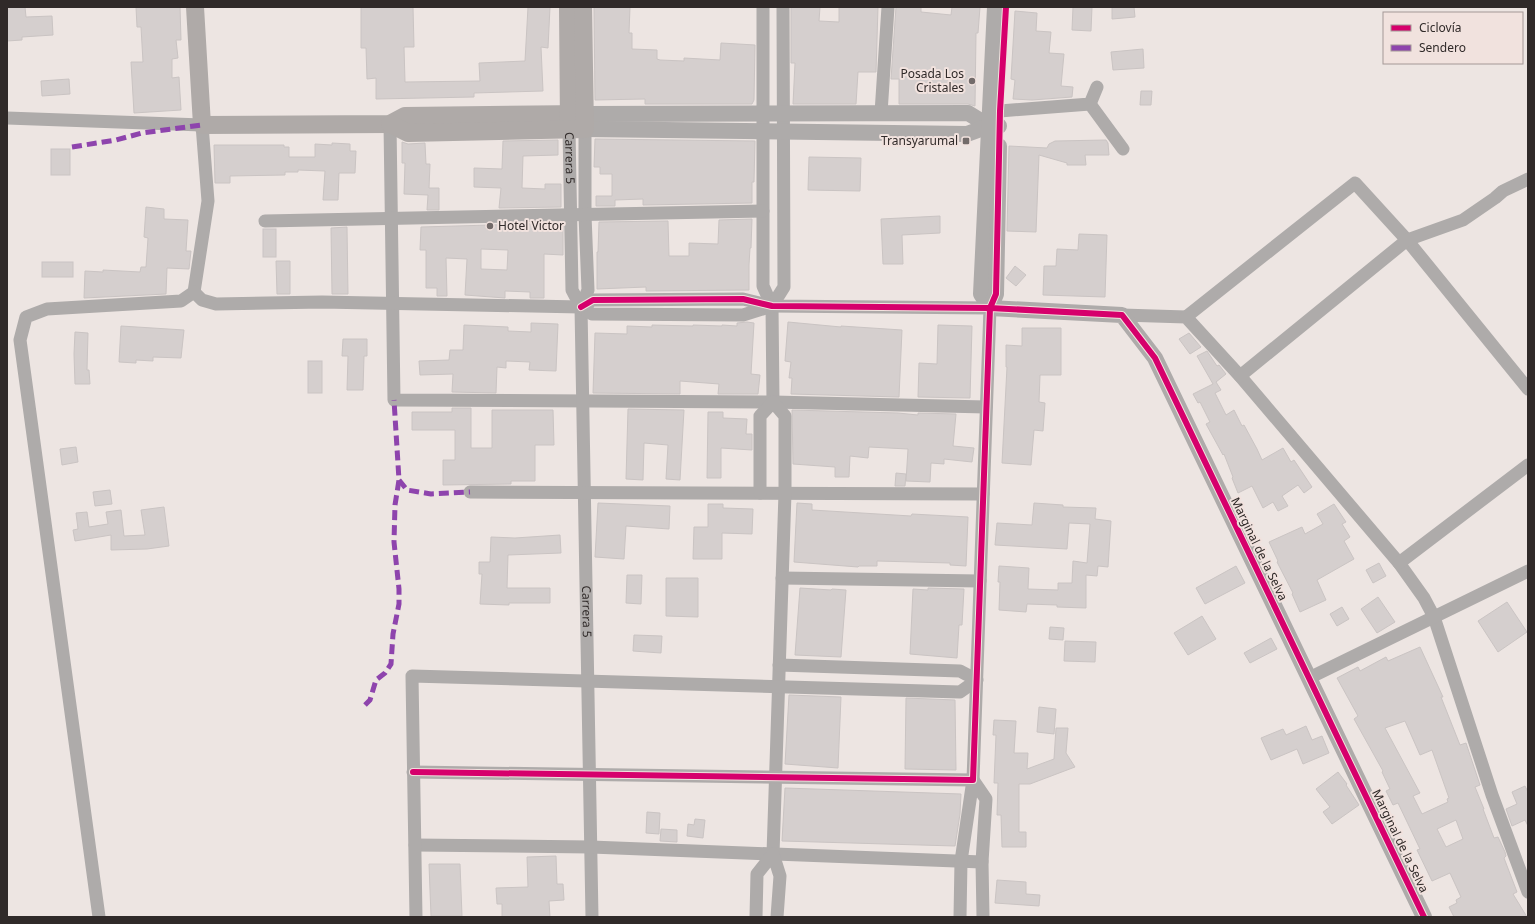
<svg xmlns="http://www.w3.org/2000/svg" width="1535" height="924" font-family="'Noto Sans',sans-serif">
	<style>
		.building { fill: #d5cfce; stroke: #cac4c3; fill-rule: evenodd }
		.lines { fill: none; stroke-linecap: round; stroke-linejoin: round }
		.minor { stroke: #aeabaa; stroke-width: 13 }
		.tertiary { stroke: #aeabaa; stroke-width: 16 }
		.secondary { stroke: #afaaa8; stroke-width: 18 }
		.quiet { stroke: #8e44ad; stroke-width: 5; stroke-dasharray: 10 5; stroke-linecap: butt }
		.cycleway-casing { stroke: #f1e2de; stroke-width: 8 }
		.cycleway { stroke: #d6006c; stroke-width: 6 }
		.poi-dot { fill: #726b6a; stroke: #f1e2de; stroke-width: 1.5 }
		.labels { text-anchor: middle; stroke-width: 4; stroke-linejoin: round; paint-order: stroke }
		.poi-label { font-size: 12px; fill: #302a29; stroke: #f1e2de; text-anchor: end }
		.street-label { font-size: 12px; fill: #302a29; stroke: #f1e2de }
	</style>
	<rect width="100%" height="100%" fill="#ede5e2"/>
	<g class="building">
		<polygon points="7,7 25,7 26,17 52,16 53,35 22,37 22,40 7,41"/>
		<polygon points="136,7 180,7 181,40 176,40 178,58 172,59 172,78 179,77 181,110 134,113 131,62 143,62 141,27 137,27"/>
		<polygon points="361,7 413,7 414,47 404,47 405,82 480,81 479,63 525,61 528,7 550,7 548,48 541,47 543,91 474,93 474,97 376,99 376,78 367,79 366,48 361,48"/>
		<polygon points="594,7 630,7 629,33 632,33 632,49 657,50 657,59 660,60 684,61 684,58 720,60 721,43 755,45 754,100 752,104 645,104 645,99 595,100"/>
		<polygon points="791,7 820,7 819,21 839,22 839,7 878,7 876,72 858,72 856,104 793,104 795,63 791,63"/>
		<polygon points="896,7 921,7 921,12 951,15 952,7 980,7 978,33 976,33 975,106 968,104 899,104 899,79 891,79"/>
		<polygon points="1073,7 1092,7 1091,31 1072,30"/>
		<polygon points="1112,7 1134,7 1135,17 1112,19"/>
		<polygon points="1015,11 1037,13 1036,31 1051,32 1049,53 1064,54 1061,86 1073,87 1072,97 1032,100 1013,99 1015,80 1011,79"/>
		<polygon points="1143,49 1144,68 1113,70 1111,52"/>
		<polygon points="69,79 70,94 42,96 41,81"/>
		<polygon points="1141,91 1152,91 1151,105 1140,105"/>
		<polygon points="595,139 755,141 754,182 752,182 752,203 643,205 643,199 615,200 615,206 596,206 596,196 612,196 612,174 600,174 600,167 594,167"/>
		<polygon points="558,140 558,155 523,156 522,188 545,189 545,184 561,184 561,207 499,208 501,188 474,187 474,168 502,169 503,141"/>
		<polygon points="1106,140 1108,143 1109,155 1085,155 1086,165 1067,165 1067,163 1039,155 1036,232 1007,231 1009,146 1047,148 1049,144 1055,141"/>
		<polygon points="402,142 408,144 425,143 426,164 430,164 429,188 439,188 439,210 427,210 428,195 404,194 405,163 402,163"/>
		<polygon points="332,143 350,144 350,151 356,151 355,173 339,173 338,200 323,200 325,171 298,170 298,172 285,172 285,175 230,176 230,183 215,183 214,145 284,145 284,147 289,147 289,157 315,157 315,144 332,145"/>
		<rect x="51" y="149" width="19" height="26"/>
		<polygon points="809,157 861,158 860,191 808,190"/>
		<polygon points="146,207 164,209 164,219 188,220 186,251 191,251 189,269 167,268 166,294 84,298 85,271 103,272 103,270 140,272 141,267 146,267 148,238 144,237"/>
		<polygon points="940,216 940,233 902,235 903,264 883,264 881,219"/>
		<polygon points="752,219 751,248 750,248 749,265 749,290 646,291 646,287 597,289 597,252 598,252 599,222 668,221 669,256 689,256 689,243 718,244 719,220"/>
		<path d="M 561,223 L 563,224 L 563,255 L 544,254 L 544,298 L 530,298 L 530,292 L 505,291 L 505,298 L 465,295 L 467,259 L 446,258 L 447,296 L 437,296 L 437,288 L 426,288 L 426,250 L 420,250 L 421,227 ZM 481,249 L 508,250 L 507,270 L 481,269 Z"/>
		<polygon points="347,227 348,294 332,294 331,228"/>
		<rect x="263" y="229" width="13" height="28"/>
		<polygon points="1079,234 1107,235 1105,297 1043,295 1044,266 1056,266 1057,249 1078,250"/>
		<polygon points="276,261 290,261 290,294 277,294"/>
		<rect x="42" y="262" width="31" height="15"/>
		<polygon points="1015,266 1026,275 1016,286 1006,278"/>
		<polygon points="747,322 754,323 751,374 760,375 758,394 718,394 719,384 680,381 680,394 593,393 595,333 627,334 627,326 652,327 652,325 693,326 693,325 722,326 722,325 737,326 737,323"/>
		<polygon points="788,322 841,327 841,326 902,330 899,397 791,394 792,378 789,378 791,362 785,361"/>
		<polygon points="531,323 558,324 556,371 529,370 530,362 506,361 506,368 497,367 496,393 452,392 453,374 420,375 419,361 449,360 450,350 463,350 464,325 508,327 508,331 531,332"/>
		<polygon points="938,325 972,326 970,398 918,397 919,363 937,364"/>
		<polygon points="121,326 184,330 181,358 153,357 153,361 136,360 136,363 119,362"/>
		<polygon points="1022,328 1061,328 1061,375 1040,375 1039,402 1045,403 1043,431 1034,430 1031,465 1002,463 1007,367 1006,367 1006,345 1022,346"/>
		<polygon points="75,332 88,333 87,370 89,370 90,384 75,384 74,354"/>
		<polygon points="1189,333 1201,347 1190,354 1179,339"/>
		<polygon points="343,339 367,339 367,356 364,356 363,390 347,390 348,356 342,356"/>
		<polygon points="1207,351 1217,366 1219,365 1226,374 1216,382 1221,390 1215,393 1226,415 1234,410 1242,426 1244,425 1257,449 1262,460 1283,448 1291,462 1294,460 1312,487 1304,493 1298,485 1282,496 1288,506 1278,511 1273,502 1263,508 1252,486 1238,493 1232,478 1233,477 1224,454 1223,455 1206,424 1210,422 1200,402 1198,403 1193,394 1213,384 1197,356"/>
		<rect x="308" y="361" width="14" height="32"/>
		<polygon points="452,408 471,408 471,448 492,448 492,410 553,410 554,445 535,445 535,481 511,481 511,484 443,485 443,460 455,460 455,430 412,430 412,412 452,412"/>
		<polygon points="628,409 684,410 680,480 666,479 668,445 644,443 643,480 626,479"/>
		<polygon points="792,410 898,413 918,415 918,413 956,414 953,446 974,448 972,462 944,459 944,464 931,463 930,482 906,481 908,449 869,447 868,458 850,456 849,477 835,477 835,467 793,464"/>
		<polygon points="708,412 723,412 723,418 747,419 746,434 752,434 752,450 721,448 721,478 707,478"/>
		<polygon points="76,447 78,462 62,465 60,449"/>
		<polygon points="896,473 906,474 905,486 895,486"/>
		<polygon points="110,490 112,504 95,506 93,492"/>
		<polygon points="598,503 670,506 669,529 626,526 624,559 595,557"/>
		<polygon points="797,503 812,504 812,510 911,516 912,514 968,517 966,566 950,565 950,563 877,561 877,566 859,566 858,567 794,562"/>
		<polygon points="1034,503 1063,505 1063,507 1096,508 1095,519 1111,521 1108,567 1098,566 1097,576 1086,575 1086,608 1057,607 1057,605 1027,604 1026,612 999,610 1000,582 998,582 999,566 1029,568 1028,589 1058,590 1058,583 1072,583 1073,561 1087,563 1090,524 1069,523 1067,549 995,545 997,523 1032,525"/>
		<polygon points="708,504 723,504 723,508 753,509 752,534 722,533 722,559 693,559 694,527 708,527"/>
		<polygon points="1334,504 1346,522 1342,524 1350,537 1344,541 1354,559 1317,580 1326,600 1300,612 1292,594 1293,593 1277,562 1278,561 1269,542 1302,527 1305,534 1323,524 1317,514"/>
		<polygon points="164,507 169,546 147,549 111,550 111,535 75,541 73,530 78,529 76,513 87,512 89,527 108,524 106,512 121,510 124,536 145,535 141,510"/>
		<polygon points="560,535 561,553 508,555 507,588 550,588 550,603 509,603 509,605 480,604 482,574 479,574 479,562 490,562 491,537 515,538"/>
		<polygon points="1379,563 1386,576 1373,583 1366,570"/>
		<polygon points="1236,566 1245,583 1205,604 1196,588"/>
		<polygon points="627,575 642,575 641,604 626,603"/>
		<polygon points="666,578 698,578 698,617 666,616"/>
		<polygon points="800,588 831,590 832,589 846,590 841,657 795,655"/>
		<polygon points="928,588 964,589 962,625 959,625 957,658 910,654 913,589 928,590"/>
		<polygon points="1378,597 1395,622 1377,633 1361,609"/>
		<polygon points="1507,602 1527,632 1498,652 1478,621"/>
		<polygon points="1342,607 1349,619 1337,626 1330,614"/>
		<polygon points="1202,616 1216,639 1188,655 1174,633"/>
		<polygon points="1050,627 1064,628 1063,640 1049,639"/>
		<polygon points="634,635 662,636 661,653 633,651"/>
		<polygon points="1271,638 1277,649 1250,663 1244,653"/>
		<polygon points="1065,641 1096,642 1095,662 1064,661"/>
		<path d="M 1420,647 L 1443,697 L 1441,697 L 1460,745 L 1466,743 L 1480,785 L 1475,787 L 1484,809 L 1483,809 L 1494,838 L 1498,837 L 1505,852 L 1506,856 L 1504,858 L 1517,892 L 1513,894 L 1527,917 L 1454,917 L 1449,907 L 1457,903 L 1456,900 L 1461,897 L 1450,873 L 1432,881 L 1417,850 L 1420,849 L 1398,803 L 1393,805 L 1386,791 L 1390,789 L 1382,772 L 1383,771 L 1354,719 L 1358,716 L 1337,678 L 1358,667 L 1360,671 L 1386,657 L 1388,661 ZM 1405,721 L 1420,755 L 1432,750 L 1449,798 L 1447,799 L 1448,802 L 1422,814 L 1413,796 L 1420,793 L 1385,728 ZM 1456,820 L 1463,839 L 1446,847 L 1437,829 Z"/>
		<polygon points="789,695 841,697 838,768 785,764"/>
		<polygon points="906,698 955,700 956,770 905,769"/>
		<polygon points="1039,707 1056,709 1054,734 1037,732"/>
		<polygon points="994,720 1016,721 1014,753 1028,753 1027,769 1054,759 1056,728 1068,728 1066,753 1075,767 1030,784 1019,784 1019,832 1026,832 1026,847 1002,847 1001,815 997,815 998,783 994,783 996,735 993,735"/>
		<polygon points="1306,726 1312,740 1322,736 1329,753 1303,764 1297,749 1271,760 1261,738 1283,729 1286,735"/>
		<polygon points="1338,772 1347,784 1346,785 1359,805 1332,824 1323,812 1330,807 1316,789"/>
		<polygon points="1525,786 1528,792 1528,826 1525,820 1512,826 1506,809 1517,804 1512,792"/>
		<polygon points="785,788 961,794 960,814 955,846 782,841"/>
		<polygon points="647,812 660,813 659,834 646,833"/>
		<polygon points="695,819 705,820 703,838 687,836 688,824 694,825"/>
		<polygon points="661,829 677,830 677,842 660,841"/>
		<polygon points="556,856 557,884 563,884 564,900 549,901 550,917 502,917 502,904 497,904 496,888 528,887 527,857"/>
		<polygon points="429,864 460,864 462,916 431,916"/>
		<polygon points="997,880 1026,882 1026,894 1040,895 1039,906 995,903"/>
	</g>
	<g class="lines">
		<g class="minor">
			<polyline points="763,7 763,286 772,306 773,402"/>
			<polyline points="1090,104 1123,149"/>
			<polyline points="1000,111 1090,104 1097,87"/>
			<polyline points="881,113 888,7"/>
			<polyline points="7,118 202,125 208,201 194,292 181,301 47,309 26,317 20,340 99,917"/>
			<polyline points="390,124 394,400 773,402 986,407"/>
			<path id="s1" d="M 585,129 L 585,215 L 588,290 L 581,307 L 592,917"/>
			<path id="s2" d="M 569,130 L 572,290 L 581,307"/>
			<polyline points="265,221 763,211"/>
			<polyline points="194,292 202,300 216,304 322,302 581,307 592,314 743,315 772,306 784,287 783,7"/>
			<polyline points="1122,315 1186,317 1240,376 1399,563 1424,598 1434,617 1492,795 1528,892"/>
			<polyline points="1186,317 1355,183 1407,240 1528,389"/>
			<polyline points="1240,376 1407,240 1463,220 1495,198 1503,191 1528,179"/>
			<polyline points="470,492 983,494"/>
			<polyline points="760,493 760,416 773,402 785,416 785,493 773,854"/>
			<polyline points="1399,563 1528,465"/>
			<polyline points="782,578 980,581"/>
			<polyline points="1309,678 1528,571"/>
			<polyline points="413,772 973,780 990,308 772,306 743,299 593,300 581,307"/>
			<polyline points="415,845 591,847 982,862"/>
			<polyline points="416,917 412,676 960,692 977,680 960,671 779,665"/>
			<polyline points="756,917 757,874 773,854 780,876 777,917"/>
			<polyline points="960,917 961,861 973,780 986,799 982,862 983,917"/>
		</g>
		<g class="tertiary">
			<polyline points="585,114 968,113 989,126"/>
			<polyline points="585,129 967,134 989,126 999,126"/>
			<polyline points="990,308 1122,315 1155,358 1424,917"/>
			<polyline points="990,308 981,294 995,7"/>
			<polyline points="990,308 996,294 999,146"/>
		</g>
		<g class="secondary">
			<polyline points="195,7 202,125 390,124 405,116 585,114"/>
			<polyline points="568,7 569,126"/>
			<polyline points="390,124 408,133 585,129 583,7"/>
		</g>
		<g class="quiet">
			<polyline points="72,147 116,140 142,133 202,125"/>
			<polyline points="399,480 407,490 431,494 470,492"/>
			<polyline points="365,705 370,700 376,680 385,673 391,664 393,634 399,604 399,589 394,542 395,505 399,480 394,400"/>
		</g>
		<g class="cycleway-casing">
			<g id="cycleway">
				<polyline points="581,307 593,300 743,299 772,306 990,308 1122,315 1155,358 1424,917"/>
				<polyline points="413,772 973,780 990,308 996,294 1000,111 1006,7"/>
			</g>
		</g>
		<use href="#cycleway" class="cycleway"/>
	</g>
	<g class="poi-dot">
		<circle cx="972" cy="81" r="4"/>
		<rect x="962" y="137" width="8" height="8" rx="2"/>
		<circle cx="490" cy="226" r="4"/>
	</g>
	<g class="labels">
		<g class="poi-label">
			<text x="964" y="78">Posada Los<tspan x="964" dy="14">Cristales</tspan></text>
			<text x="958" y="145">Transyarumal</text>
			<text x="498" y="230" text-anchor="start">Hotel Victor</text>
		</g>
		<g class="street-label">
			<text dy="4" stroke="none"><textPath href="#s2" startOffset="28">Carrera 5</textPath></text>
			<text transform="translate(1259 549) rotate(64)" y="4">Marginal de la Selva</text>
			<text dy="4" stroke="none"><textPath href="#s1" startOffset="484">Carrera 5</textPath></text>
			<text transform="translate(1400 841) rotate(64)" y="4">Marginal de la Selva</text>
		</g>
	</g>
	<rect width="1535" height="924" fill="none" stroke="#302a29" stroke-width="16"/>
	<rect x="1383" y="12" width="140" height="52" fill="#f1e2de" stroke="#a49896"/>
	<rect x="1391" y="25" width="20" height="6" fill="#d6006c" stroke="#a49896"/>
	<text x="1419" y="32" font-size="12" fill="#302a29">Ciclovía</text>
	<rect x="1391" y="45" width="20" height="6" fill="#8e44ad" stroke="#a49896"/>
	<text x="1419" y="52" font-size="12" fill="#302a29">Sendero</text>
</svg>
